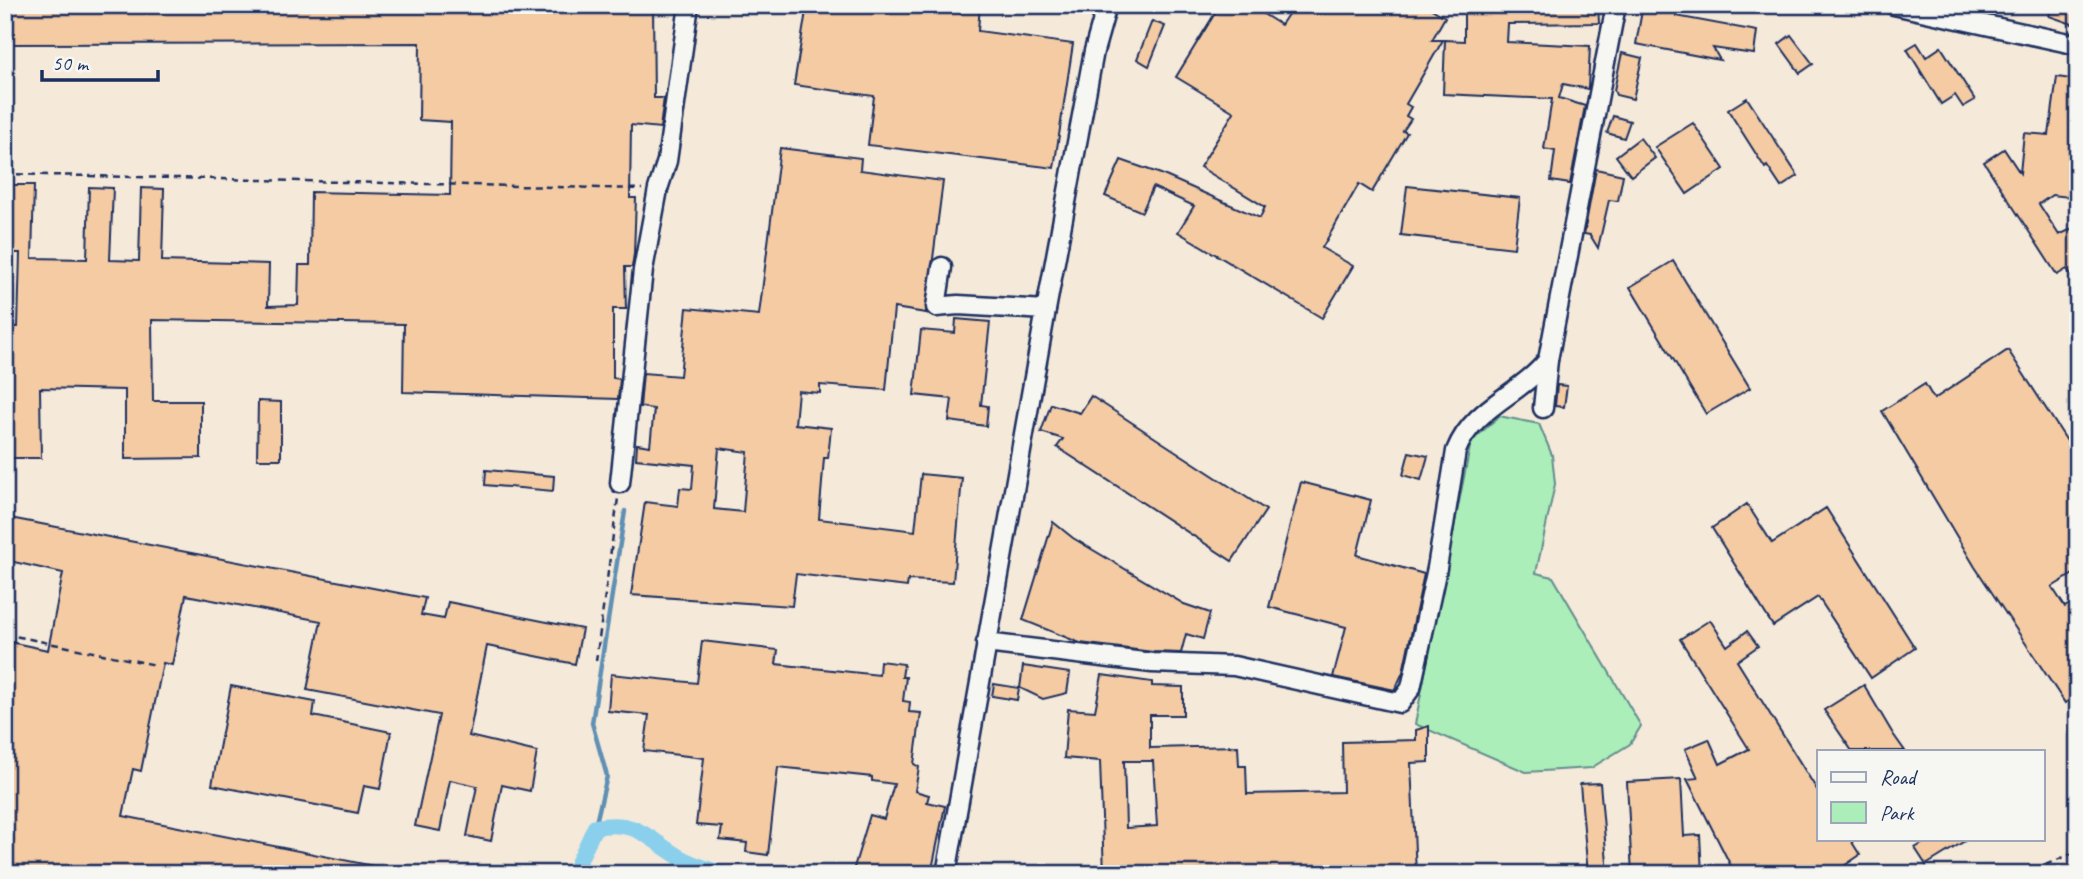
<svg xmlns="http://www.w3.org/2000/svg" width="2083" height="879" font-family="Caveat,sans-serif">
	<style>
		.green { fill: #abeeb9; stroke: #638e8c; stroke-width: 2 }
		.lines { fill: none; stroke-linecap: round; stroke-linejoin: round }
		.stream { stroke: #5e90b3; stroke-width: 4.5 }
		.canal { stroke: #8ad0ec; stroke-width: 16 }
		.building { fill: #f4cba3; stroke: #1b2f5e; stroke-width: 2; fill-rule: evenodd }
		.minor-casing { stroke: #1b2f5e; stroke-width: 23 }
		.path { stroke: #1b2f5e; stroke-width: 2.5; stroke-dasharray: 7 5; stroke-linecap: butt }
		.minor { stroke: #f6f6f2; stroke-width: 18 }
	</style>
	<rect width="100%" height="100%" fill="#f5e9da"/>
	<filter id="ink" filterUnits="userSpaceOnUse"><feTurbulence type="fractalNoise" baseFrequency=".0143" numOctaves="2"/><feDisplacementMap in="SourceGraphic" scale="14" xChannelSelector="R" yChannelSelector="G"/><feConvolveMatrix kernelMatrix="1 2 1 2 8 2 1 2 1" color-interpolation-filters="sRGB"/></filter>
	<g filter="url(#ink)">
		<polygon class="green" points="1499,416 1539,424 1552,455 1555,484 1536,573 1553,577 1641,726 1630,744 1591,768 1526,772 1415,724 1471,442"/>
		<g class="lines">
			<polyline class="stream" points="595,827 607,776 592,723 625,511"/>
			<path class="canal" d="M 573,874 L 595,827 C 638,819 648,839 681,858 C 693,865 709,869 723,874"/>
		</g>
		<g class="building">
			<polygon points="5,5 653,5 654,98 664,98 660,128 631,125 630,198 636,198 634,254 632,267 625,267 626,309 613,309 613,378 620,379 618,399 403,392 404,324 152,320 153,401 201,401 201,458 125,459 125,390 40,388 41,458 5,458 5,327 18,327 20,253 9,253 11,185 34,185 32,258 87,259 89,187 113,188 110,260 139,261 141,188 164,189 162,261 269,264 268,306 298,305 299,265 310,265 311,192 450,195 451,122 419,120 420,43 5,44"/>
			<polygon points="807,5 906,5 960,13 961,5 980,5 978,31 1073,44 1054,168 868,145 874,96 794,85"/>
			<polygon points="1220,5 1249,5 1281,25 1294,5 1425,5 1445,17 1432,40 1443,40 1406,104 1411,107 1406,116 1411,119 1403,131 1407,133 1372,192 1359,184 1322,248 1353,266 1322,318 1178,232 1194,206 1153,187 1142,212 1105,196 1121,160 1161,174 1260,218 1265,207 1200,167 1234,112 1176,77"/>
			<polygon points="1464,5 1598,5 1599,23 1508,24 1507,42 1590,46 1588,89 1563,84 1559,98 1585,106 1570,184 1551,181 1555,151 1544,149 1552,99 1443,94 1445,40 1464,41"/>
			<polygon points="1643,5 1678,5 1676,16 1757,31 1754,54 1713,48 1720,60 1636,44"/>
			<polygon points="2053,5 2078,5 2078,26 2049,16"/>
			<polygon points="1152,21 1165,26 1149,66 1137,59"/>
			<polygon points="1791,35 1813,64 1800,73 1779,44"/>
			<polygon points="1917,43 1926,57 1941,47 1975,100 1963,107 1955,95 1941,104 1907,49"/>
			<polygon points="1622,53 1642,58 1633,99 1616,95 1614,90"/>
			<polygon points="2057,77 2078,80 2078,198 2052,195 2039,204 2059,235 2078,226 2078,285 2067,269 2057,275 1984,162 2004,149 2020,173 2024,133 2049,135"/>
			<polygon points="1747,98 1798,176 1781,187 1767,166 1765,168 1728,110"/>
			<polygon points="1613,116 1630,121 1624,138 1607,133"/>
			<polygon points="1693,123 1724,169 1687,194 1655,147"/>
			<polygon points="1640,138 1655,158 1631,176 1616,156"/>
			<path d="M 780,148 L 861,158 L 860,170 L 943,181 L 926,313 L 894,308 L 886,390 L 820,385 L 820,393 L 798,391 L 795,424 L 831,428 L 828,458 L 824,458 L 819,519 L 915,531 L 921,474 L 962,478 L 953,582 L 908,580 L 907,587 L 796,574 L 792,606 L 631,595 L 645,502 L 678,506 L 680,488 L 692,489 L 694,465 L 636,459 L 637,444 L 650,446 L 654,409 L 640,407 L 643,373 L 680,376 L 687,308 L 759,315 ZM 719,448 L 748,452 L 743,512 L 714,509 Z"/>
			<polygon points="1596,169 1623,175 1618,201 1609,200 1598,248 1590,235 1584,234"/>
			<polygon points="1407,186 1520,198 1514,248 1401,235"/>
			<polygon points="1673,261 1750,388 1706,414 1630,287"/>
			<polygon points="956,319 990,322 981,405 988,406 986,426 949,421 952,399 914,395 921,330 955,333"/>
			<polygon points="2008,350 2078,458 2078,571 2052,587 2065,607 2078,599 2078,694 2065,703 1975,567 1882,411 1925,384 1934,399"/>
			<polygon points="1557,385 1567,386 1564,407 1555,406"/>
			<polygon points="1091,396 1266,510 1232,561 1057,447 1063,439 1041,432 1051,404 1080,413"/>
			<polygon points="258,401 281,402 281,459 257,459"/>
			<polygon points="1409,452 1428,456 1421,480 1403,475"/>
			<polygon points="486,470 554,476 553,491 485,485"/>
			<polygon points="1301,482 1371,500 1357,555 1424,574 1403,672 1395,690 1333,677 1346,627 1269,607"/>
			<polygon points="1747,504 1772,543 1826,508 1915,648 1871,678 1818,597 1773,626 1712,528"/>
			<polygon points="5,517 425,598 421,615 444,619 448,602 582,629 575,664 487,646 469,736 537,752 530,791 502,785 491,841 467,836 477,786 450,780 440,831 415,826 439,715 307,690 321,621 186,595 172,665 163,663 141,771 133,769 123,816 384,868 384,874 5,874 5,641 48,650 63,573 5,560"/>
			<polygon points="1053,522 1073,538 1184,604 1210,613 1203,639 1186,634 1181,653 1153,652 1080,643 1023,620"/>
			<polygon points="1710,620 1727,646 1747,631 1758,646 1737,661 1819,793 1819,839 1850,839 1860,855 1832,874 1735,874 1687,779 1698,778 1685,749 1709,739 1720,764 1749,749 1680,639"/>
			<polygon points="702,641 778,650 776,664 879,675 880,661 904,664 902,677 906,677 903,701 910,702 909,712 921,713 914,764 919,767 915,791 929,795 927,802 945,806 931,874 852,874 870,815 884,819 894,784 872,781 872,777 778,767 768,855 746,852 747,843 720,840 722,827 696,825 704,758 644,751 649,715 608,711 611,674 697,683"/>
			<polygon points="1023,666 1070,673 1067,693 1043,699 1020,688"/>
			<path d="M 1102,675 L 1152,682 L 1152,686 L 1183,687 L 1183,715 L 1150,715 L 1150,748 L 1238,746 L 1239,766 L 1246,766 L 1247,794 L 1343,792 L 1342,742 L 1416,740 L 1416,730 L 1429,726 L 1429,762 L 1411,763 L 1416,874 L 1104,874 L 1100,761 L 1064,758 L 1068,709 L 1095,711 ZM 1124,761 L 1153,761 L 1157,826 L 1126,828 Z"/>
			<polygon points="994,684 1019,688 1017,700 992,696"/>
			<polygon points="1864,685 1893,734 1905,751 1852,751 1824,710"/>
			<polygon points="231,686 315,702 313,716 391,732 380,789 364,786 358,813 212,785"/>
			<polygon points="1681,779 1684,836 1700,835 1702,874 1632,874 1627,782"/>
			<polygon points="1600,783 1608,874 1588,874 1580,784"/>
			<polygon points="1930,839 1968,839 1926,865 1915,848"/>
		</g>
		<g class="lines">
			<g class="minor-casing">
				<g id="minor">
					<polyline points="1894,5 2078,45"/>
					<polyline points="942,267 936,307 958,305 1046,310"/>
					<polyline points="1543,408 1548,360 1616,5"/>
					<polyline points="620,483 643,270 658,189 667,161 689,5"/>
					<path d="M 986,643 L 1152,663 L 1234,666 L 1400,703 L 1411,688 L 1437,568 L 1456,451 C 1473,407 1520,395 1548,360"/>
					<polyline points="946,874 1046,310 1094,51 1107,5"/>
				</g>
			</g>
			<g class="path">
				<polyline points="5,174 642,189"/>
				<polyline points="5,634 156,665"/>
				<polyline points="596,661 618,498"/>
				<polyline points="2024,874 2078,851"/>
			</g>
			<use href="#minor" class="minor"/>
		</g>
	</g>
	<rect width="2083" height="879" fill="none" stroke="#f6f6f2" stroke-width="28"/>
	<rect x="14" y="14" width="2055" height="851" fill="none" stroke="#1b2f5e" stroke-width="2.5" filter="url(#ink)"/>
	<rect x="1817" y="750" width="228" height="91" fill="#f6f6f2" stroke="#9ea6b7" stroke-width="2"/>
	<rect x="1831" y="772" width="35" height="10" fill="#f6f6f2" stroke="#9ea6b7" stroke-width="2"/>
	<text x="1880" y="784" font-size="21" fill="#1b2f5e">Road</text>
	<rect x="1831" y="802" width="35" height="21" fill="#abeeb9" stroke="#9ea6b7" stroke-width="2"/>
	<text x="1880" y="820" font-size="21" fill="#1b2f5e">Park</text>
	<path d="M42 70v10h116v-10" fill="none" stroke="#1b2f5e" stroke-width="3.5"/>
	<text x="52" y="70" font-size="21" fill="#1b2f5e" stroke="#f6f6f2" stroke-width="5" paint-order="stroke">50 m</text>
</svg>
